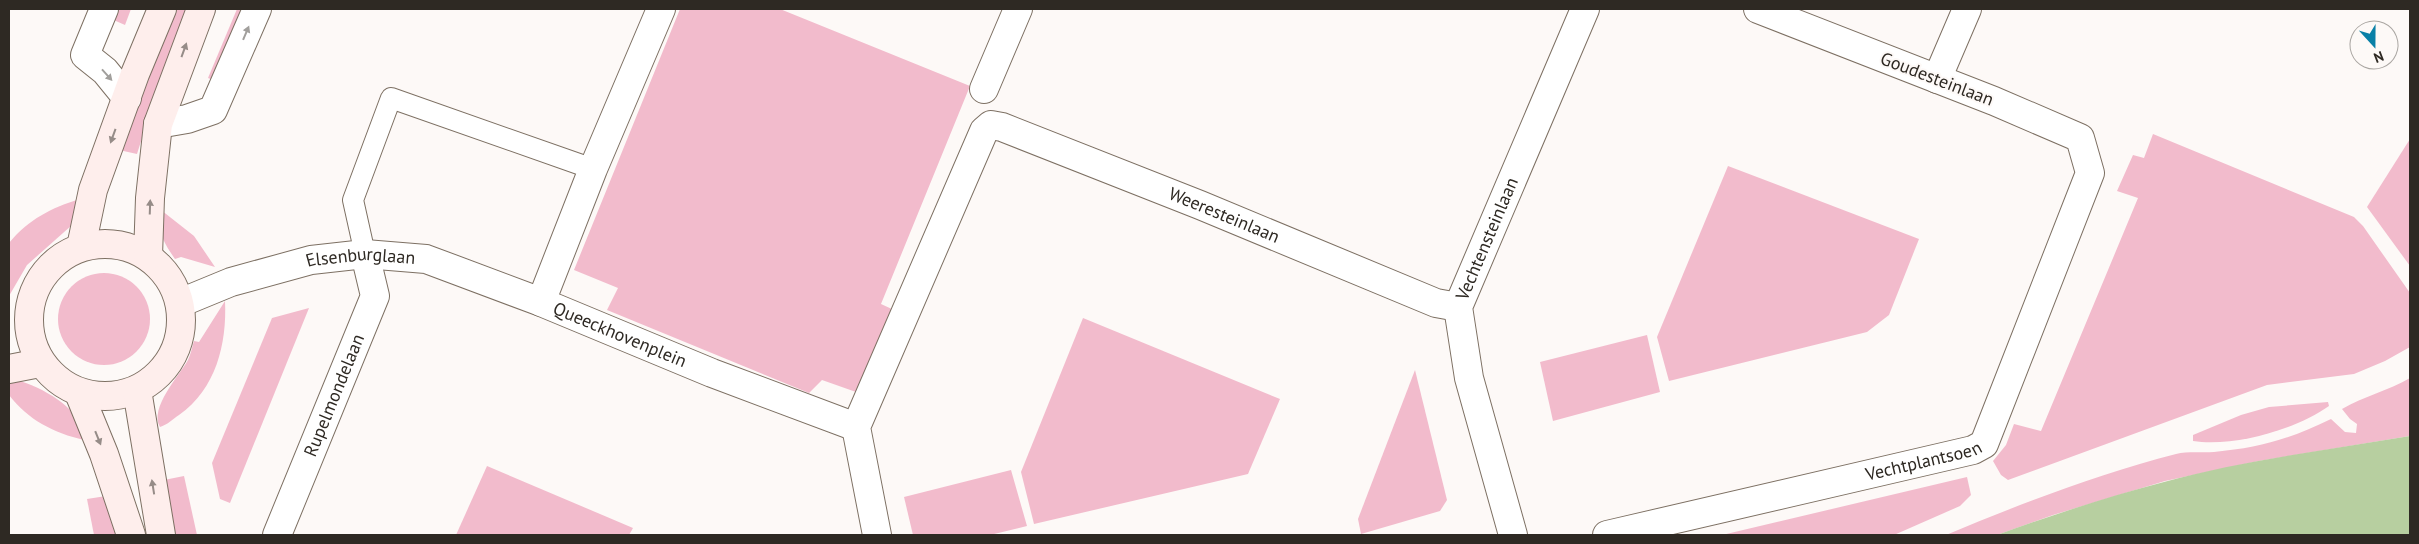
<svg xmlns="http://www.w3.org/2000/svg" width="2419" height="544" font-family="'PT Sans',sans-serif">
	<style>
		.green { fill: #f2bbcc }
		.water { fill: #b7cfa0 }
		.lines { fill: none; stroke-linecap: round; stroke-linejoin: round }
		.lane-casing { stroke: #7d7063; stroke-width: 22 }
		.street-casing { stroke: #7d7063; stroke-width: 30 }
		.secondary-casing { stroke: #7d7063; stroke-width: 30 }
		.lane { stroke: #fff; stroke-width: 20 }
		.street { stroke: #fff; stroke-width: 28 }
		.secondary { stroke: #feeeec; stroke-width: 28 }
		.oneway { fill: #a19f9c }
		.oneway2 { fill: #968c88 }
		.labels { text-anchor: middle; stroke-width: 4; stroke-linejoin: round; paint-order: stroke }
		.street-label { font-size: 18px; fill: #2e2923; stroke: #fdf9f7 }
	</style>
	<rect width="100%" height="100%" fill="#fdf9f7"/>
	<g class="green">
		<polygon points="113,9 131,9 125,25 109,18"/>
		<polygon points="171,9 192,9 151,109 137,154 119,150"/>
		<polygon points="237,9 248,9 218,82 208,78"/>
		<polygon points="680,9 780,9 970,86 881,304 894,310 864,383 856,392 822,380 809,393 607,310 618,288 574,270"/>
		<polygon points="2153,134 2354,217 2363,226 2410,293 2410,347 2385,361 2354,374 2267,385 2008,480 2001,475 1993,461 2006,445 2014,424 2041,431 2138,198 2117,191 2133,155 2144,158"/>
		<polygon points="2410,139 2410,266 2367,207"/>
		<polygon points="1728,166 1919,239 1889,315 1867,332 1669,381 1657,337"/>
		<path d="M 80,199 L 72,225 L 27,265 L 9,296 L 9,243 C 29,219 51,208 80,199 Z"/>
		<path d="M 161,210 L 194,236 L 215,267 L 181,257 L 175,259 C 164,243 156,230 161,210 Z"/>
		<circle cx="104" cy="319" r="46"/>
		<path d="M 225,301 C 227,344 216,389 179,415 C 173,419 167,425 160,427 C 149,408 179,376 188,360 C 191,354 192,347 194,341 L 199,342 Z"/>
		<polygon points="309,308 230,503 220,499 212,463 272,318"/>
		<polygon points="1083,318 1280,399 1248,474 1034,524 1021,472"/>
		<polygon points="1647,335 1660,392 1553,421 1540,362"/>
		<polygon points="1415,370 1447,500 1440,511 1361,534 1358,519"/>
		<path d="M 9,378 C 30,382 68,400 78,421 C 81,427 82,434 84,440 C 54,433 28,420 9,395 Z"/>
		<path d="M 2410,378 L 2410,436 L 2259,461 L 2165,481 L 2053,515 L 1997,535 L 1946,535 C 2020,504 2098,474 2176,454 C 2188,451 2202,453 2214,452 C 2259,448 2290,439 2331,419 L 2345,432 L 2356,433 L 2357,424 L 2350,419 L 2342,409 C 2364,396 2388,391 2410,378 Z"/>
		<path d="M 2328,402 L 2329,406 C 2295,430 2234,447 2193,441 L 2193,435 L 2241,415 L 2269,407 Z"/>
		<polygon points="487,466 633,528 629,535 456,535"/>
		<polygon points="1011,470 1027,526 990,535 913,535 904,497"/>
		<polygon points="184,476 197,535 170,535 164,480"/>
		<polygon points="1967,477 1971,495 1960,506 1894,535 1722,535"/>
		<polygon points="106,496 119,535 94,535 87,499"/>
	</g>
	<path class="water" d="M 2410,436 L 2410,535 L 1997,535 C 2052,515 2107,497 2164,482 C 2244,460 2328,450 2410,436 Z"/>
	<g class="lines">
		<g class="lane-casing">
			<polyline id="lane" points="365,254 353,200 391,98 593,169"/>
		</g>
		<g class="street-casing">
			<g id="street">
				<polyline points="104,9 85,55 105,71 127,98"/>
				<path id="s1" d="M 661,9 L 593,169 L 541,302 L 712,373 L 856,427"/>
				<polyline points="1937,79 1967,9"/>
				<polyline points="984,89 1018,9"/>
				<polyline points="158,124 187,119 213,110 257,9"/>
				<path id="s2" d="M 180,303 L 231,282 L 311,260 L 365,254 L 426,259 L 541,302"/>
				<path id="s3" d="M 277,535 L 375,296 L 365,254"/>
				<path id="s4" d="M 877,535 L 856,427 L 984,131 L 991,125 L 1002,127 L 1200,205 L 1436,303 L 1458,307"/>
				<path id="s5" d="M 1513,535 L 1469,378 L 1458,307 L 1585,9"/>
				<path id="s6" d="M 1607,535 L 1973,450 L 1984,444 L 2090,173 L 2080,138 L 1994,101 L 1758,9"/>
			</g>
		</g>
		<g class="secondary-casing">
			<g id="secondary">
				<circle cx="105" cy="320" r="76"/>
				<polyline points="81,247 93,190 135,74 162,9"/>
				<polyline points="148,256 150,198 158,124 201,9"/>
				<polyline points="9,369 40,363"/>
				<polyline points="137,390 161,535"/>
				<polyline points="79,393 104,454 131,535"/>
			</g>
		</g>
		<use href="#lane" class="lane"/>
		<use href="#street" class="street"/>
		<use href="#secondary" class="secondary"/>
	</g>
	<defs><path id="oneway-solid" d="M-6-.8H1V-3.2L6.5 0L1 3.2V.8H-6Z" transform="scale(1.25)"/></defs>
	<g class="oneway">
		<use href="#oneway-solid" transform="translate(246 33) rotate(-67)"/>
		<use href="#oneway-solid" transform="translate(107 75) rotate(48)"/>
	</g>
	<g class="oneway2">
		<use href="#oneway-solid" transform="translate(184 50) rotate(-70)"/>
		<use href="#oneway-solid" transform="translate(113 136) rotate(110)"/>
		<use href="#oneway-solid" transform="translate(150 207) rotate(-88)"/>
		<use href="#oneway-solid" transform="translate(98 438) rotate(68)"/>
		<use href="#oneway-solid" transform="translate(153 487) rotate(-99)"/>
	</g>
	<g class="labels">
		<g class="street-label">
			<text transform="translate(1937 79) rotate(21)" y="6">Goudesteinlaan</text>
			<text dy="6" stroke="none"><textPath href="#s4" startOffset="692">Weeresteinlaan</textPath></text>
			<text dy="6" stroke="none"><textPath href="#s5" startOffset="309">Vechtensteinlaan</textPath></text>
			<text dy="6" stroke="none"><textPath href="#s2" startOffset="188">Elsenburglaan</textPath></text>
			<text dy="6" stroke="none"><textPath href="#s1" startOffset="402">Queeckhovenplein</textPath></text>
			<text dy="6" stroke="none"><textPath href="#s3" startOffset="151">Rupelmondelaan</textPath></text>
			<text dy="6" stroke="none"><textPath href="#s6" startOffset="325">Vechtplantsoen</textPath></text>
		</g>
	</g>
	<rect width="2419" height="544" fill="none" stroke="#2e2923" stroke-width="20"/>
	<g transform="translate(2374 45) rotate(159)"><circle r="24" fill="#fdf9f7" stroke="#aaa6a2"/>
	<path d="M0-4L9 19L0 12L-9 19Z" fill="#0980a7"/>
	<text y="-8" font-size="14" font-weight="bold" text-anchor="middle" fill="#2e2923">N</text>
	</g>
</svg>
